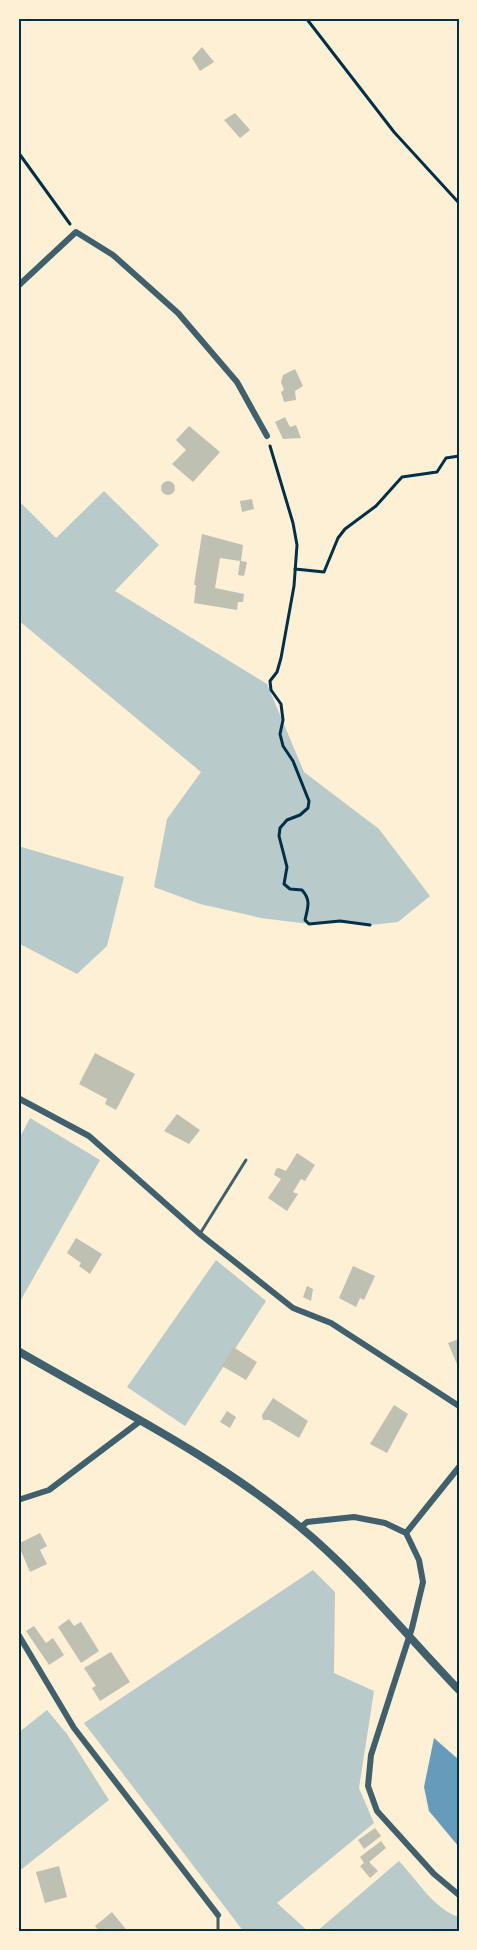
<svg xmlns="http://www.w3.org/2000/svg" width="477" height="1950" font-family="'Fira Sans',sans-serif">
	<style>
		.green { fill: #b9caca }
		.water { fill: #669bbc }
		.building { fill: #bec0b2 }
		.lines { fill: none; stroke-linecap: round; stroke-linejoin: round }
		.path { stroke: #003049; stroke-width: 3 }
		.service { stroke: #3f606c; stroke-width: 3 }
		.minor { stroke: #3f606c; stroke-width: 6 }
		.tertiary { stroke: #3f606c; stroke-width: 8 }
		.neatline { fill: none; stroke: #003049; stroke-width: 2 }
	</style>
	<rect width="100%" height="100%" fill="#fdf0d5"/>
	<g class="green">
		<polygon points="104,491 159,545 115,591 267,684 304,772 379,829 430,896 398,922 370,925 340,921 309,924 261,918 200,904 154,887 167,819 201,772 18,620 18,500 56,538"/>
		<polygon points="18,846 124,877 107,946 77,974 18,943"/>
		<polygon points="30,1118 100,1160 18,1305 18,1141"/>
		<polygon points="216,1260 266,1301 185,1426 127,1387"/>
		<polygon points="313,1570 335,1592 334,1673 374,1691 359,1788 374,1823 277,1903 309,1932 244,1932 84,1723"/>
		<polygon points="47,1710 67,1734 109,1800 18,1872 18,1733"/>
		<path d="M 399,1861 C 416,1879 435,1910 459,1917 L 459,1932 L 316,1932 Z"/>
	</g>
	<polygon class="water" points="434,1738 459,1760 459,1847 429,1811 424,1787"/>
	<g class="building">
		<polygon points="202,47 214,62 200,71 192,58"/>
		<polygon points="235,113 250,130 240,138 224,120"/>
		<polygon points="295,369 303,386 295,391 296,400 284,402 281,392 284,390 281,382 283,375"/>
		<polygon points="285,417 290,427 296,425 301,438 283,439 275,422"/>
		<polygon points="189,426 220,452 193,482 172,464 186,450 176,440"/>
		<circle cx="168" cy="488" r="7"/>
		<polygon points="252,499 254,509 242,512 240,501"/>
		<polygon points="202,534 243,545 241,561 247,562 244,576 238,575 240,561 220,558 215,588 244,594 243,602 238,602 237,610 194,603 196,585 194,585"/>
		<polygon points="95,1053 135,1074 116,1110 105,1104 107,1099 79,1084"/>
		<polygon points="177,1114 200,1130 189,1144 164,1131"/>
		<polygon points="297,1153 315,1165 305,1181 301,1179 293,1192 298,1194 287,1211 268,1198 281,1179 274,1175 276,1169 279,1168 286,1171"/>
		<polygon points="76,1238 102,1254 90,1274 79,1266 81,1263 67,1253"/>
		<polygon points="353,1266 375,1276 364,1300 360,1298 356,1307 339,1298"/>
		<polygon points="307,1286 313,1289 311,1301 303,1297"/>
		<polygon points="459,1339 459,1369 448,1343"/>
		<polygon points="233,1347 257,1362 246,1380 222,1366"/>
		<polygon points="273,1398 308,1421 299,1438 269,1420 263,1420 262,1415"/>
		<polygon points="394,1405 408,1414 387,1453 370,1444"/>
		<polygon points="227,1411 236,1417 230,1428 220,1422"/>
		<polygon points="40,1533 47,1546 40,1550 47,1564 30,1572 18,1544"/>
		<polygon points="69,1619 74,1626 81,1622 99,1651 81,1663 58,1627"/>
		<polygon points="34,1626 46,1643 53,1638 64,1655 49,1665 26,1631"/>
		<polygon points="111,1652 130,1682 100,1701 92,1688 96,1686 84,1668"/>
		<polygon points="375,1828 381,1836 364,1849 358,1840"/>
		<polygon points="381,1841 386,1848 369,1862 378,1871 370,1878 360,1866 364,1863 360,1857"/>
		<polygon points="59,1866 67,1897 45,1903 36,1872"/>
		<polygon points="112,1912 128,1932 100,1932 95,1926"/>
	</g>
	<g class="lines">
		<g class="path">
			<polyline points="306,18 394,132 459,203"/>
			<polyline points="18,152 70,224"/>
			<path d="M 270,446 L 293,523 L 297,545 L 294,586 L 281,658 L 277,672 L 270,681 L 271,690 L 281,704 L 283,720 L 280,734 L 283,746 L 293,761 L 309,801 L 308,808 L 300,815 L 287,820 L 280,828 L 279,836 L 287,867 L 284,884 L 290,889 L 302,890 C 311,900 308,907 305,920 L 309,924 L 340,921 L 370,925"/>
			<polyline points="295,569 324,572 338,538 345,529 376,506 402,477 437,472 446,458 459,456"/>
		</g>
		<g class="service">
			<polyline points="201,1232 246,1160"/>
			<polyline points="218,1915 218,1932"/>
		</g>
		<g class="minor">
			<polyline points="18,286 76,232 113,255 178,313 237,382 267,436"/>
			<polyline points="18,1098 89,1136 201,1235 293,1308 331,1323 459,1406"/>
			<polyline points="18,1500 49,1490 139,1422"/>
			<polyline points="301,1527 307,1522 354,1517 385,1523 406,1533 419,1560 423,1582 412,1628 371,1755 368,1786 377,1811 434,1874 459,1895"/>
			<polyline points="406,1533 459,1467"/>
			<polyline points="18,1634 74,1728 218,1915"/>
		</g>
		<path class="tertiary" d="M 18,1351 C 111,1405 218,1458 300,1527 C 358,1575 407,1636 459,1690"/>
	</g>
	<rect width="477" height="1950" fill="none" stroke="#fdf0d5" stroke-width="39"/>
	<rect x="20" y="20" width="438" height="1910" class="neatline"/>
</svg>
